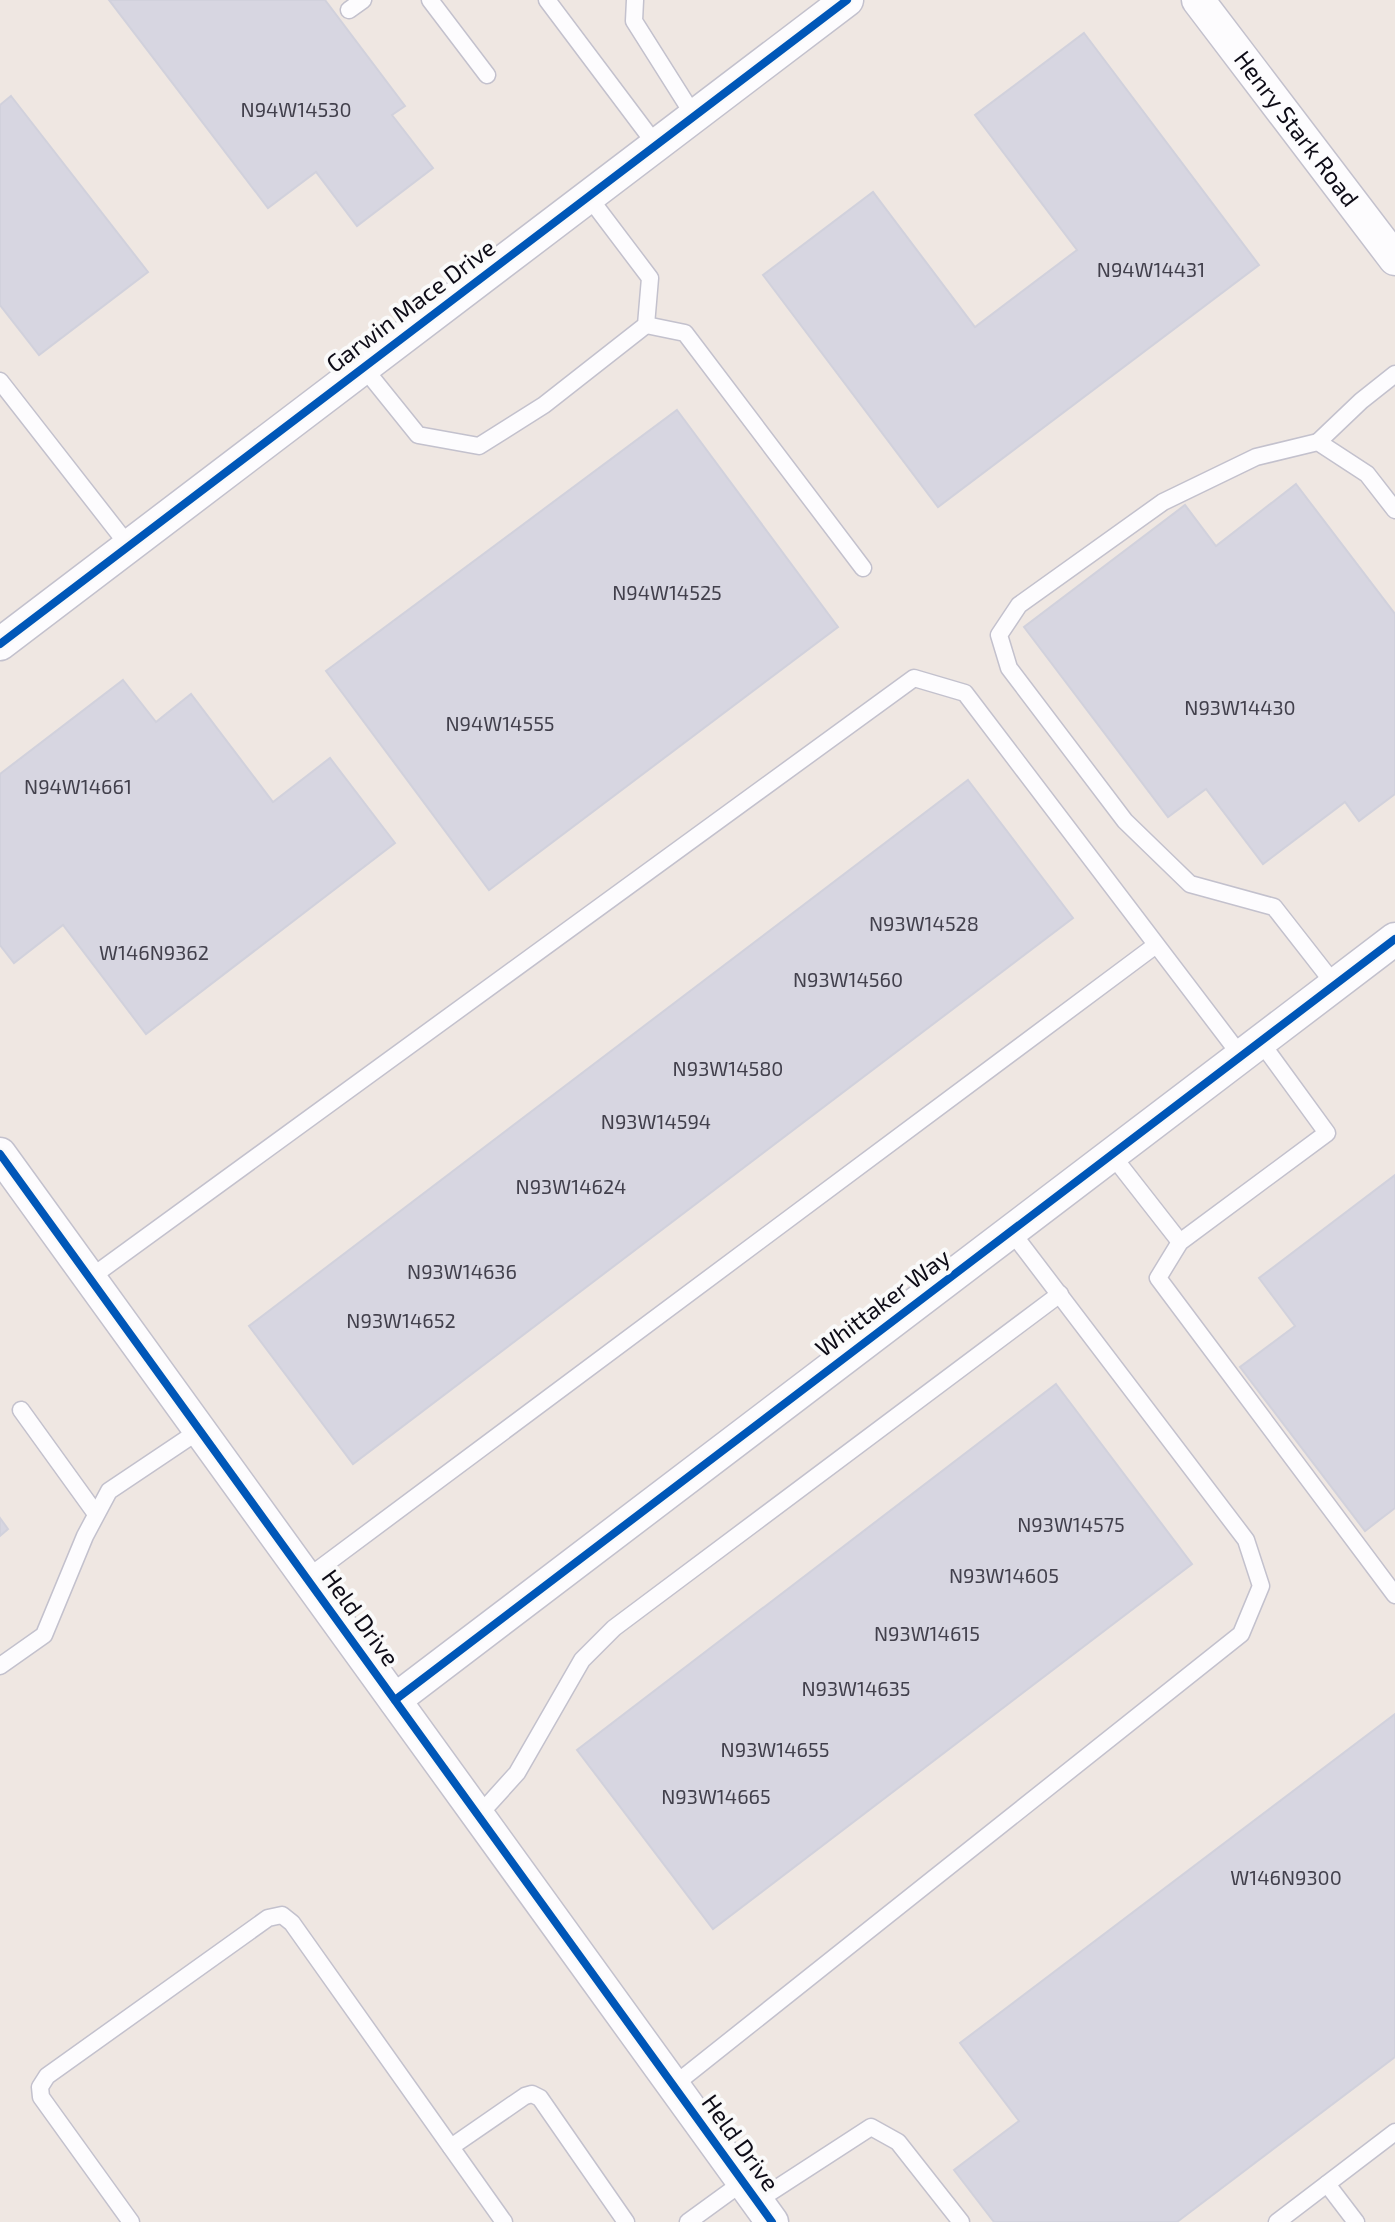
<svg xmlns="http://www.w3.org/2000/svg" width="1395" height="2222" font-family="'Exo 2',sans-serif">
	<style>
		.industrial { fill: #efe7e2 }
		.building { fill: #d7d6e1; stroke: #d1d1dc; stroke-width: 2 }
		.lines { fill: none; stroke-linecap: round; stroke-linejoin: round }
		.service-casing { stroke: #c3c1cd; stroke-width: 19 }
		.minor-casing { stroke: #c3c1cd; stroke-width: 35 }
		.service { stroke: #fdfcfe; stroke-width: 16 }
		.minor { stroke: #fdfcfe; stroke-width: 32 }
		.cycleway-casing { stroke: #fafafa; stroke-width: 13 }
		.cycleway { stroke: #0057b8; stroke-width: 8 }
		.labels { text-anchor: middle; stroke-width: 8; stroke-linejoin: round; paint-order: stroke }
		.number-label { font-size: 20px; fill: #42404c }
		.street-label { font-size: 24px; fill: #0e0c17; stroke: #fafafa }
	</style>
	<rect width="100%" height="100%" fill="#f0eefa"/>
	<rect class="industrial" x="0" y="0" width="1395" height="2222"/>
	<g class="building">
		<polygon points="109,0 325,0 405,106 392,115 433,168 357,226 316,172 268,208"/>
		<polygon points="1084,33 1259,265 938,507 763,275 873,192 975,327 1077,250 975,115"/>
		<polygon points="11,96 148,272 39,355 0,305 0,105"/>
		<polygon points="677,410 838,627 489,890 326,671"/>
		<polygon points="1296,484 1395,614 1395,794 1359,821 1345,802 1263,864 1206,789 1168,817 1024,627 1185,505 1216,546"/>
		<polygon points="123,680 156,722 191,694 273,802 330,758 395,843 146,1034 63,925 14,963 0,945 0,774"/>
		<polygon points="968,780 1073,918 353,1464 249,1326"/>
		<polygon points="1395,1175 1395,1508 1365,1531 1240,1367 1295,1326 1259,1278"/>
		<polygon points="1056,1384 1192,1564 713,1929 577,1750"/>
		<polygon points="0,1518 8,1529 0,1536"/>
		<polygon points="1395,1714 1395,2057 1177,2222 994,2222 954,2170 1019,2121 960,2043"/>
	</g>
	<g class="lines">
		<g class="service-casing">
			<g id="service">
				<polyline points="430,0 487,75"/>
				<polyline points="547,0 656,145"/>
				<polyline points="635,0 634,21 694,116"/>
				<polyline points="349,10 363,0"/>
				<polyline points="646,325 685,333 863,568"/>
				<polyline points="364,368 418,435 479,446 544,405 646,325 650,278 588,196"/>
				<polyline points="0,381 128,545"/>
				<polyline points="1318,442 1361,401 1395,374"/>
				<polyline points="1335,985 1274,907 1190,884 1125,821 1009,668 999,635 1019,605 1163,502 1256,457 1318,442 1367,474 1395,510"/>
				<polyline points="1260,1041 1327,1133 1180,1242 1158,1278 1395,1595"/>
				<polyline points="1112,1155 1180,1242"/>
				<polyline points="90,1278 914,678 965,693 1241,1056"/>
				<polyline points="21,1410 96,1514"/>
				<polyline points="307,1578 1156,945"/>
				<polyline points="0,1666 44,1635 85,1536 109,1491 200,1430"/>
				<polyline points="479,1815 517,1773 582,1660 614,1628 1060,1294"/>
				<polyline points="674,2085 1241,1634 1261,1586 1246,1540 1011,1231"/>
				<polyline points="451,2147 525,2096 532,2094 540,2098 626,2222"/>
				<polyline points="1327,2184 1356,2222"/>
				<polyline points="757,2201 871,2127 898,2142 961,2222"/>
				<polyline points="131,2222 41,2097 40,2087 47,2076 268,1918 282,1915 292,1923 504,2222"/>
				<polyline points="688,2222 743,2182"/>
				<polyline points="1277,2222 1395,2132"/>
			</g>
		</g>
		<g class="minor-casing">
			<g id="minor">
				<path id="s1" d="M 1198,0 L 1395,259"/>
				<polyline points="0,644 847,0"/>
				<polyline points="0,1154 772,2222"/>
				<polyline points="395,1700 1395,939"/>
			</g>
		</g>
		<use href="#service" class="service"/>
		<use href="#minor" class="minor"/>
		<g class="cycleway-casing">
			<g id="cycleway">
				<polyline points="0,644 847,0"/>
				<polyline points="0,1154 772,2222"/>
				<polyline points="395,1700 1395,939"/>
			</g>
		</g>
		<use href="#cycleway" class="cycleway"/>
	</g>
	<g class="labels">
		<g class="number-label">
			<text x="296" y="117">N94W14530</text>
			<text x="1151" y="277">N94W14431</text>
			<text x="667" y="600">N94W14525</text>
			<text x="1240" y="715">N93W14430</text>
			<text x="500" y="731">N94W14555</text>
			<text x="78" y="794">N94W14661</text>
			<text x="924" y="931">N93W14528</text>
			<text x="154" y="960">W146N9362</text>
			<text x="848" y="987">N93W14560</text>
			<text x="728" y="1076">N93W14580</text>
			<text x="656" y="1129">N93W14594</text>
			<text x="571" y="1194">N93W14624</text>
			<text x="462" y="1279">N93W14636</text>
			<text x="401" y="1328">N93W14652</text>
			<text x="1071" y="1532">N93W14575</text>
			<text x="1004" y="1583">N93W14605</text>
			<text x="927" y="1641">N93W14615</text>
			<text x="856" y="1696">N93W14635</text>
			<text x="775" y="1757">N93W14655</text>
			<text x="716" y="1804">N93W14665</text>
			<text x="1286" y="1885">W146N9300</text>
		</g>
		<g class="street-label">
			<text dy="8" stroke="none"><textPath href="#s1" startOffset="162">Henry Stark Road</textPath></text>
			<text transform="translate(411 306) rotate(-37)" y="8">Garwin Mace Drive</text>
			<text transform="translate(883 1303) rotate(-37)" y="8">Whittaker Way</text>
			<text transform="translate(360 1618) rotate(54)" y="8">Held Drive</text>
			<text transform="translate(740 2143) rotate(54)" y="8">Held Drive</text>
		</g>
	</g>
</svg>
